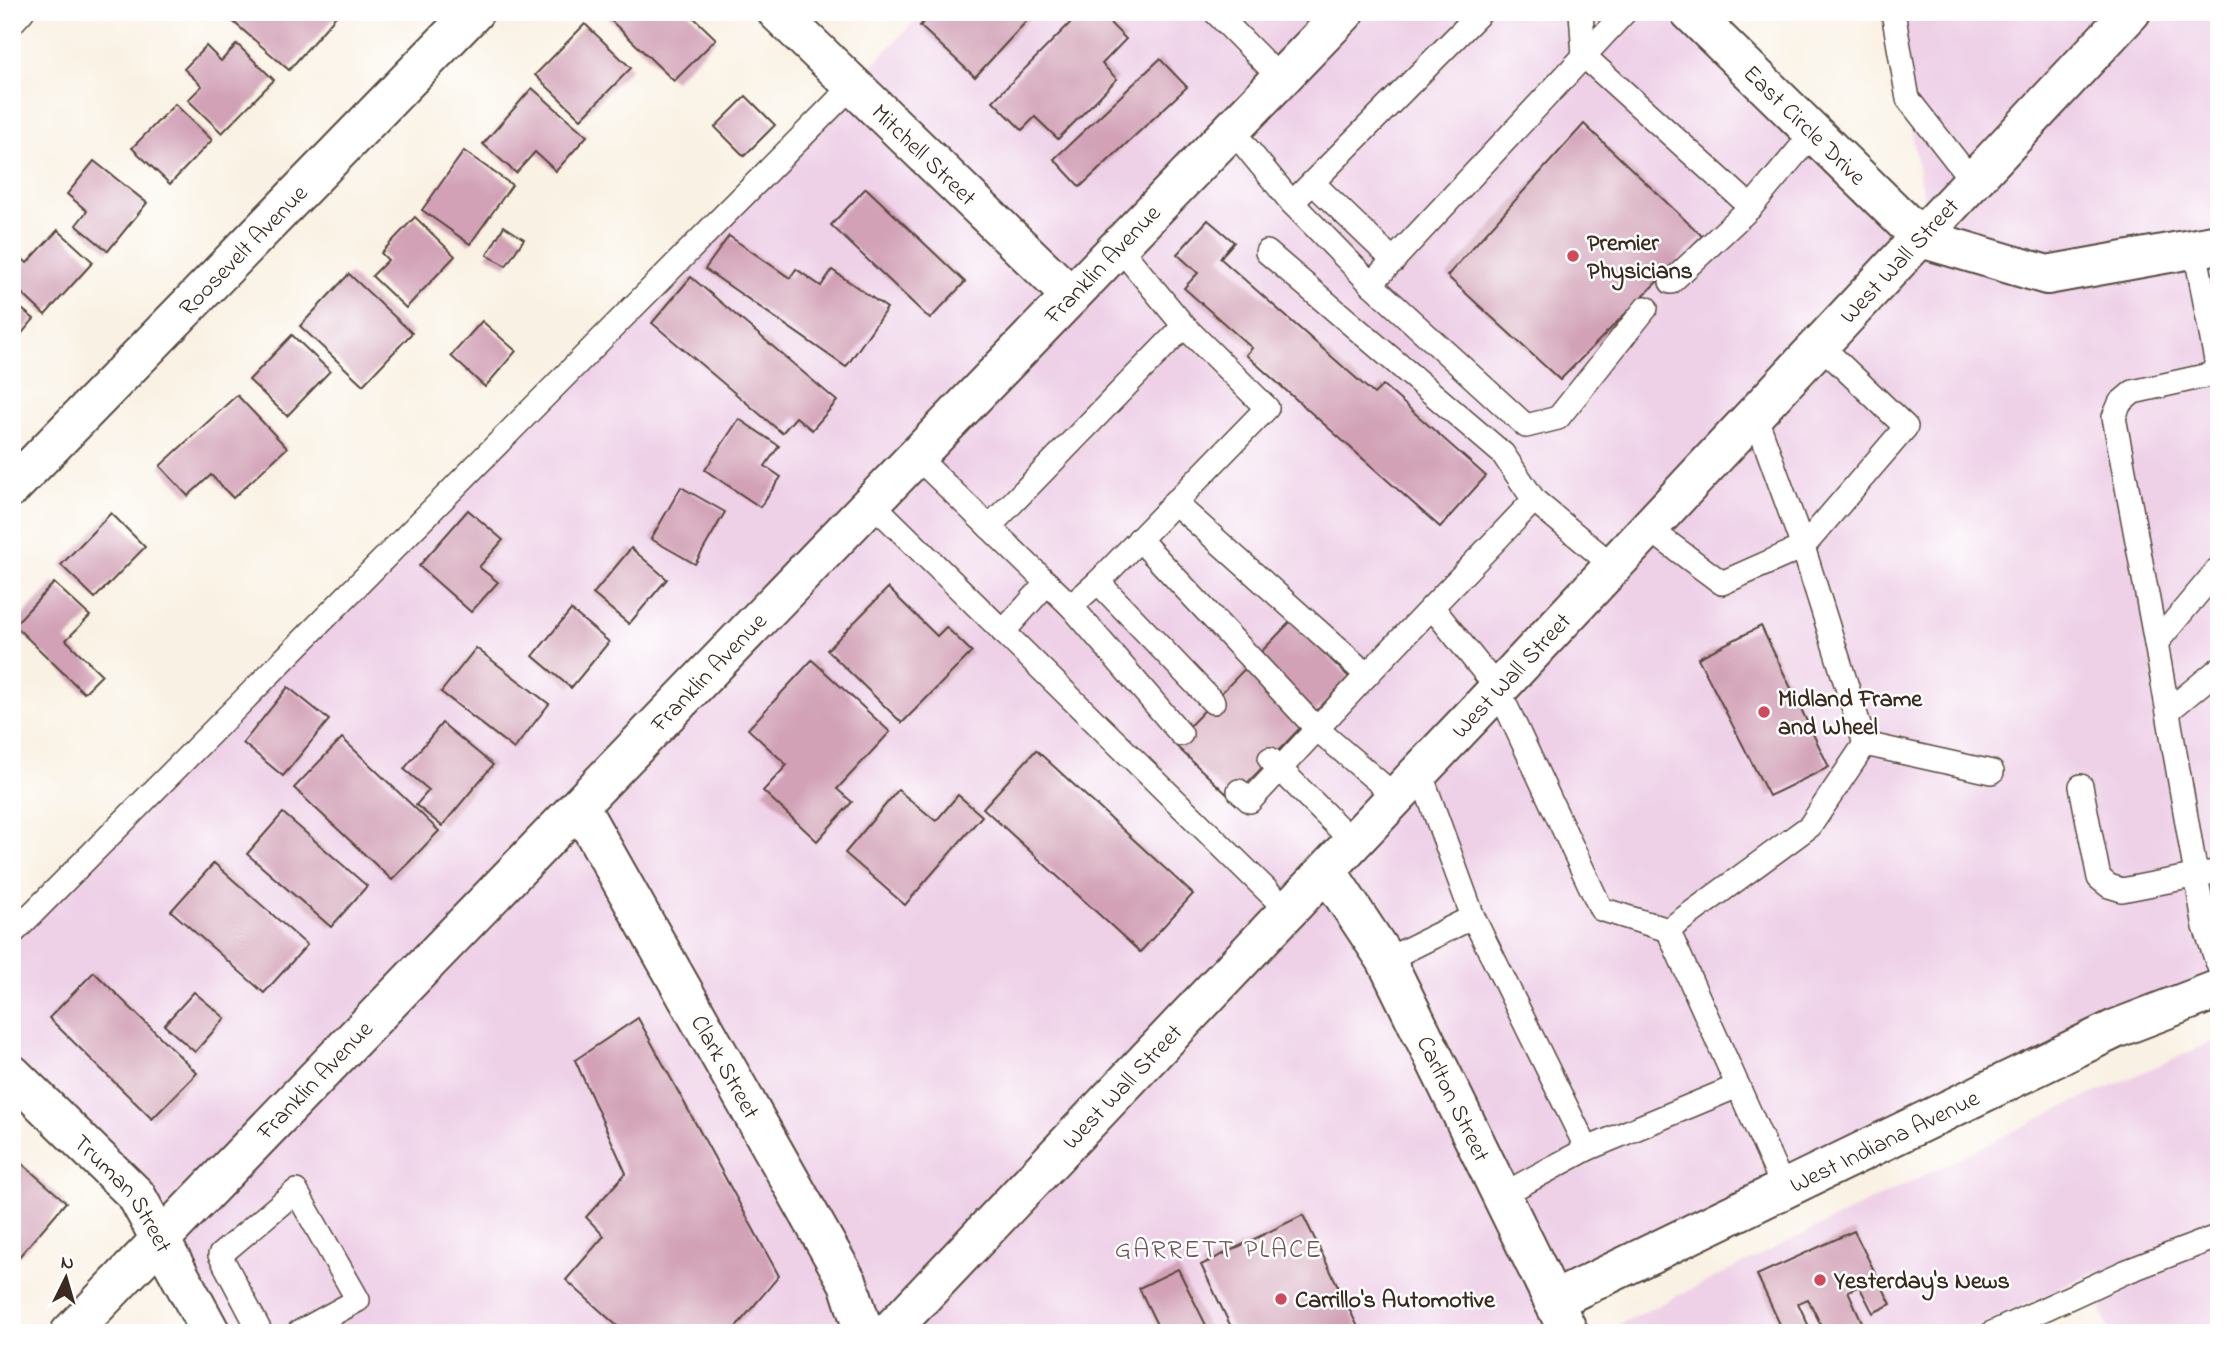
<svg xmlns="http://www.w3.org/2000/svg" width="2231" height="1345" font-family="'Indie Flower',sans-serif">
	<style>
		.built { fill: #eed0e7 }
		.building { fill: #d2a1b6 }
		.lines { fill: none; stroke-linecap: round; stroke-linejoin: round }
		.service-casing { stroke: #58483c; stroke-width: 26 }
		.minor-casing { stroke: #58483c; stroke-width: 42 }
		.primary-casing { stroke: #58483c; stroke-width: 42 }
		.service { stroke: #fff; stroke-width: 23 }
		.minor { stroke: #fff; stroke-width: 38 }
		.primary { stroke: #fff; stroke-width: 38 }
		.poi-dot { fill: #d1495b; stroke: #fff; stroke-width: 2.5 }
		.labels { text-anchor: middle; stroke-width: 5; stroke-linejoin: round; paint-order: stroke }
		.street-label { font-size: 24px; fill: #3b2a1e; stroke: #fff }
		.poi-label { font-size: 24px; font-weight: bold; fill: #3b2a1e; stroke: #fff; text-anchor: start }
		.neighbourhood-label { font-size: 26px; letter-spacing: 2px; fill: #705453; stroke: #fff }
	</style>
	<rect width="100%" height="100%" fill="#fff"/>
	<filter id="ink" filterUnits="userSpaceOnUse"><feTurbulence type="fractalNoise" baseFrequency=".0143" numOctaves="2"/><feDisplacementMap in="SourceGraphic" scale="14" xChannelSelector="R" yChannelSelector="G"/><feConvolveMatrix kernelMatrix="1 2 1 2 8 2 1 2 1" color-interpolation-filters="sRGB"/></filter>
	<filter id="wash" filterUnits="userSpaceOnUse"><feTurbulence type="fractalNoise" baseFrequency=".00686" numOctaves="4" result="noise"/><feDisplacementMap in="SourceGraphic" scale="28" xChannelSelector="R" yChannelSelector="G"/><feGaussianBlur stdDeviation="1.57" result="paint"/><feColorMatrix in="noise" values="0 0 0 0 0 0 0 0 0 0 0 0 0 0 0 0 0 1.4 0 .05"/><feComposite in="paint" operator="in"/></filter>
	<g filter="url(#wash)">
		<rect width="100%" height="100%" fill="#f9f1e3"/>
		<g class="built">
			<polygon points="924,12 1681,12 1930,234 1890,12 2219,12 2219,991 1554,1301 1569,1333 221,1333 175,1236 12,1078 12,946"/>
			<polygon points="2219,1039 2219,1333 2110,1333 2096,1297 2101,1269 1965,1333 1610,1333 1608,1330 2061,1108"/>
		</g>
		<g id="blocks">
			<g class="building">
				<polygon points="222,12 332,12 336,16 289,70"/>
				<polygon points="602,12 688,12 716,39 674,81"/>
				<polygon points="932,12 1035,12 975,77 920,26"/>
				<polygon points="1081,12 1099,12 1126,39 1102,64 1117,79 1058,139 1035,117 1022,130 993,101"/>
				<polygon points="585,24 631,68 581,119 535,75"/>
				<polygon points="237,44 274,80 222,133 188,100 202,86 184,69 206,46 221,61"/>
				<polygon points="1160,59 1187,87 1080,187 1054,159"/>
				<polygon points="532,88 587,136 556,171 535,152 516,173 483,144"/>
				<polygon points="746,96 775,125 744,156 715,127"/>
				<polygon points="175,104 212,140 170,184 132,148"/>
				<polygon points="1584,124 1702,236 1560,380 1447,276"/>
				<polygon points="464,151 512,185 470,244 422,210"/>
				<polygon points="94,161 147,203 108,251 76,225 87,211 67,194"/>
				<polygon points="866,188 965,282 930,319 831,225"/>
				<polygon points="415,217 455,256 406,308 372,276 388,260 381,253"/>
				<polygon points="1208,220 1234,242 1220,258 1374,394 1383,385 1486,476 1440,527 1246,355 1252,348 1184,288 1198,273 1177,254"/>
				<polygon points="504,226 524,239 506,266 487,255"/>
				<polygon points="58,230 93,262 45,315 12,284 12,260 17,254 27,263"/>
				<polygon points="729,236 790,278 796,269 821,286 832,270 887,308 846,367 705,269"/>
				<polygon points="349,274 412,333 363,385 300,326"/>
				<polygon points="691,277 837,401 812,430 796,417 782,433 652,323"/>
				<polygon points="12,301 34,319 12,345"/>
				<polygon points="482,321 516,351 485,387 451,356"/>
				<polygon points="292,335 330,371 287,416 249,380"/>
				<polygon points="237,395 287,448 233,498 211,475 188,496 160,466"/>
				<polygon points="739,419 779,446 765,466 781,477 760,507 705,470"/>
				<polygon points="681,487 725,512 695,564 651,539"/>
				<polygon points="468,510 503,540 479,567 498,582 471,612 419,566"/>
				<polygon points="111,513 145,547 95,598 61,565"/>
				<polygon points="631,548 667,579 629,624 593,594"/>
				<polygon points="54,583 90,616 66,640 102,675 84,693 14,625"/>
				<polygon points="888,588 937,636 946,627 972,652 902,723 827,650"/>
				<polygon points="571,610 609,642 571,688 533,656"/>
				<polygon points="1291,621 1349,677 1232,799 1173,743"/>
				<polygon points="1761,626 1829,767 1769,796 1698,658"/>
				<polygon points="476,648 549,704 514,749 441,692"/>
				<polygon points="812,660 890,732 837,789 852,802 817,841 763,791 787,765 748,729"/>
				<polygon points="288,687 329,720 283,776 243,743"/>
				<polygon points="442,723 493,765 442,826 416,805 429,790 404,769"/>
				<polygon points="342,738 439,831 392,880 294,788"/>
				<polygon points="1036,750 1193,894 1140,952 983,808"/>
				<polygon points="898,790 936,821 958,795 982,816 905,905 845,853"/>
				<polygon points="283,813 367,886 331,927 247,854"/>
				<polygon points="214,863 307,945 264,993 171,911"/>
				<polygon points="94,972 197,1073 152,1119 49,1018"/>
				<polygon points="194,992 225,1018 195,1052 164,1025"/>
				<polygon points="638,1018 779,1276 731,1333 625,1333 566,1280 604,1236 586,1217 626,1173 575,1060"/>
				<polygon points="12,1155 66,1202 18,1258 12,1253"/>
				<polygon points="1303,1215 1361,1333 1234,1333 1201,1265"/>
				<polygon points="1854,1231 1891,1304 1873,1313 1859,1286 1848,1291 1867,1333 1825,1333 1808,1299 1798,1303 1812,1333 1784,1333 1757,1275"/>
				<polygon points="1178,1269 1207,1327 1195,1333 1161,1333 1139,1288"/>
			</g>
		</g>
	</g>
	<g filter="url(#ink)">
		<use href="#blocks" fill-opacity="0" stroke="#58483c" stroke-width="2"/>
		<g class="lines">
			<g class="service-casing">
				<g id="service">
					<polyline points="1215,12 1281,79"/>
					<polyline points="1581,12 1584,56"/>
					<polyline points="1893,12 1908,99 1973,182"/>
					<polyline points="12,23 22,12"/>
					<polyline points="1584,56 1625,12"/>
					<polyline points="1232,130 1292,203 1371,284 1584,56 1751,207"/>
					<polyline points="1313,183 1394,261"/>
					<polyline points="1292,203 1481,12"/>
					<polyline points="2195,249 2219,376"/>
					<polyline points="1267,252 1503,454 1534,500"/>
					<polyline points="1671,282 1751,207 1813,133"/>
					<polyline points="1371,284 1526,426 1558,418 1646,308"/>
					<polyline points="2218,373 2133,392 2120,403 2114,417 2156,643 2219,568"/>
					<polyline points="916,456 1047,583 1003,632"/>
					<polyline points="1174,502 1367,675 1250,801 1239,791"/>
					<polyline points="872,503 1288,911"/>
					<polyline points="989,527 1184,326"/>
					<polyline points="1648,528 1722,583 1803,547 1906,427 1820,345"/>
					<polyline points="1139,539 1317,729 1396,797"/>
					<polyline points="1098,582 1213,702"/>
					<polyline points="1047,583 1071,606 1098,582 1267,408 1184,326 1119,247"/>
					<polyline points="1071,606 1181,734"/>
					<polyline points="1432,607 1498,689 1601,909 1668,930 1784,1189"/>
					<polyline points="2156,643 2205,927 2219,967"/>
					<polyline points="1367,675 1534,500 1613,566"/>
					<polyline points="2168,711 2219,669"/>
					<polyline points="1865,744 1992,772"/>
					<polyline points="1270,759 1353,842"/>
					<polyline points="1420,772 1473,917"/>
					<polyline points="2081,786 2099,878 2109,886 2122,890 2219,871"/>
					<polyline points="1668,930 1810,826 1865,744 1803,547 1755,415"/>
					<polyline points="12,934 853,85"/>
					<polyline points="1386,960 1473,917 1587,1149 1738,1086"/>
					<polyline points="1502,1195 1587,1149"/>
					<polyline points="261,1333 220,1255 296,1191 358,1300 298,1333"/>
					<polyline points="1992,1333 2125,1272 2219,1236"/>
				</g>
			</g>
			<g class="minor-casing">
				<g id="minor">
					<path id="s1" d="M 777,12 L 1071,296"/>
					<path id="s2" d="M 1690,12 L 1921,238 L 2047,275 L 2219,244"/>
					<path id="s3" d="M 12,487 L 474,12"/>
					<path id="s4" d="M 579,806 L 848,1283 L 864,1333"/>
					<path id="s5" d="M 1327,871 L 1386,960 L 1569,1333"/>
					<path id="s6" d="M 12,1074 L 136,1195 L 211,1333"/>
					<path id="s7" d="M 1553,1301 L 2115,1029 L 2219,989"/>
					<path id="s8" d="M 70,1333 L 1345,12"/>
				</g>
			</g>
			<g class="primary-casing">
				<g id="primary">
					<path id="s9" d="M 888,1333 L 1498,689 L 2131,12"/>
				</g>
			</g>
			<use href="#service" class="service"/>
			<use href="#minor" class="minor"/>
			<use href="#primary" class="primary"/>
		</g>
	</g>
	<g class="poi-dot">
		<circle cx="1573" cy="256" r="7"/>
		<circle cx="1764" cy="712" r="7"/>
		<circle cx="1820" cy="1280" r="7"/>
		<circle cx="1281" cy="1299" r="7"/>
	</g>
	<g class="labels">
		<g class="street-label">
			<text dy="8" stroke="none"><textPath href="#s2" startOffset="161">East Circle Drive</textPath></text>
			<text dy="8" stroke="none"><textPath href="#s1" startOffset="205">Mitchell Street</textPath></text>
			<text dy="8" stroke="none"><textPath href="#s3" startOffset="331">Roosevelt Avenue</textPath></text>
			<text dy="8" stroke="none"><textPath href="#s9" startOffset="1474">West Wall Street</textPath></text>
			<text dy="8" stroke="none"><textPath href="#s8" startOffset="1486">Franklin Avenue</textPath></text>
			<text dy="8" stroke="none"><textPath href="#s8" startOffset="919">Franklin Avenue</textPath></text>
			<text dy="8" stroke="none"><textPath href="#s9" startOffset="906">West Wall Street</textPath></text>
			<text dy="8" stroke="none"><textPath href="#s4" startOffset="299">Clark Street</textPath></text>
			<text dy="8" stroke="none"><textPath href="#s8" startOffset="352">Franklin Avenue</textPath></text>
			<text dy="8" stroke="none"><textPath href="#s9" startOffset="340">West Wall Street</textPath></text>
			<text dy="8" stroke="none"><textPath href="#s5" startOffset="261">Carlton Street</textPath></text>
			<text dy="8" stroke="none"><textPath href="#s7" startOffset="368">West Indiana Avenue</textPath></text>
			<text dy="8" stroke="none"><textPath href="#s6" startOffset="164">Truman Street</textPath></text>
		</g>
		<g class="poi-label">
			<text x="1587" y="250">Premier<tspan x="1587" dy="28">Physicians</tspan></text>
			<text x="1778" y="706">Midland Frame<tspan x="1778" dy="28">and Wheel</tspan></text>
			<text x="1834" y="1288">Yesterday's News</text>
			<text x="1295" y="1307">Carrillo's Automotive</text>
		</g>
		<g class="neighbourhood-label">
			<text x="1219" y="1257">GARRETT PLACE</text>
		</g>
	</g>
	<rect width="2231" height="1345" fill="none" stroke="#fff" stroke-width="42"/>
	<g transform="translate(66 1278) rotate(5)" stroke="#ffffff" stroke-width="5" paint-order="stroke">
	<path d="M0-5L12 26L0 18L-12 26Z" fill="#3b2a1e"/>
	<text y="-10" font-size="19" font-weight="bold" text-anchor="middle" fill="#3b2a1e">N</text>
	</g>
</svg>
